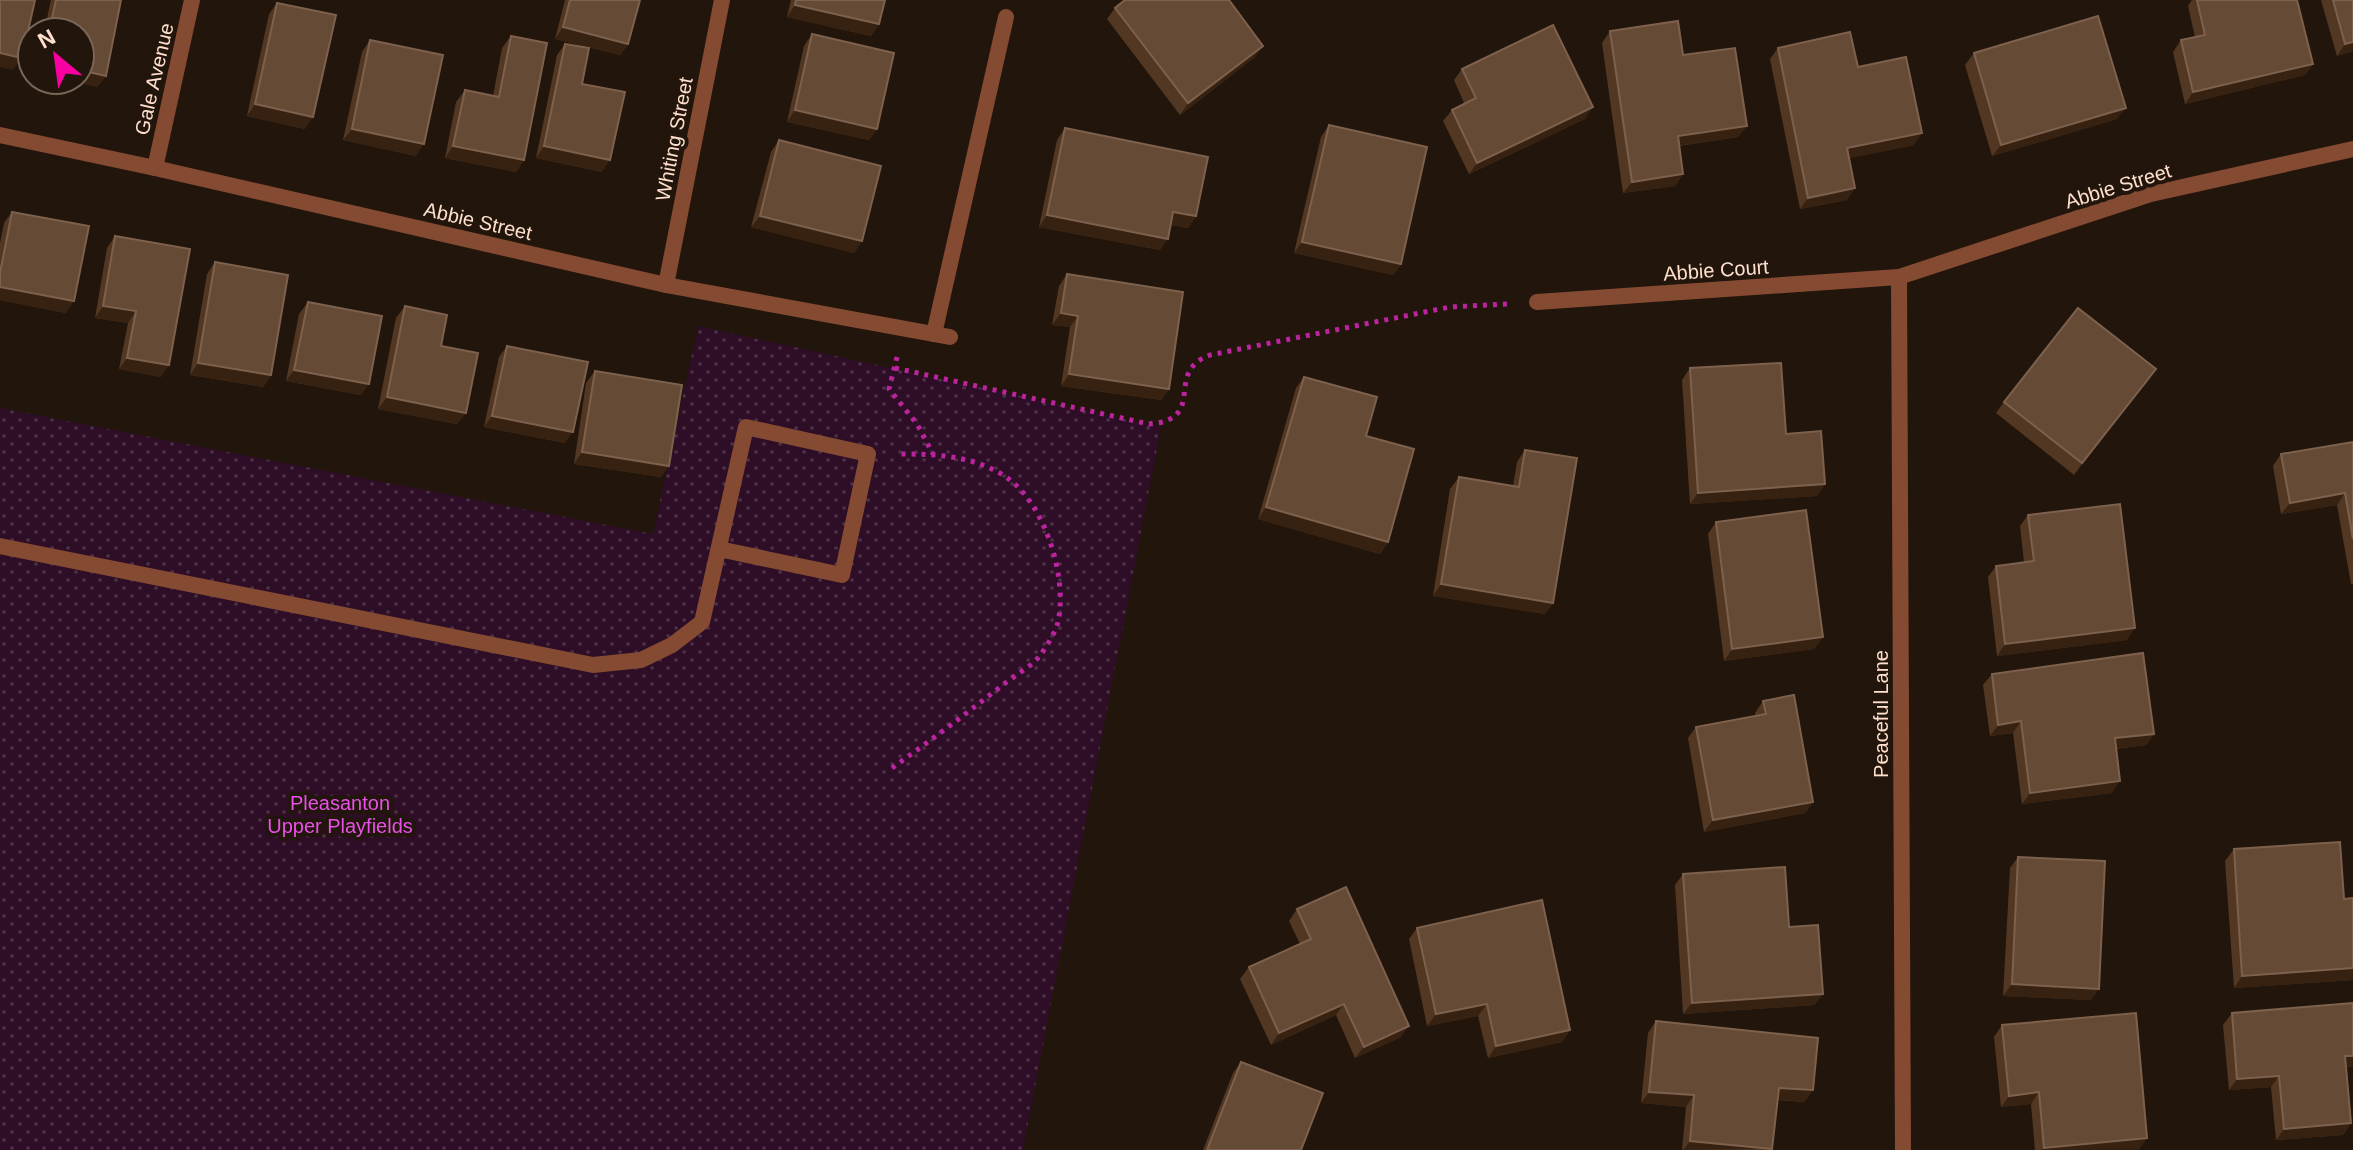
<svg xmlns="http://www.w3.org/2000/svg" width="2353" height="1150" font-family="Helvetica,sans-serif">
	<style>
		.park { fill: url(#park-dots) }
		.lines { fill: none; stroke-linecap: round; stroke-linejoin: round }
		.path { stroke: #bc249f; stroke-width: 5; stroke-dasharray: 4 6; stroke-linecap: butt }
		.lane { stroke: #854a32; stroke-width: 16 }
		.street { stroke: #854a32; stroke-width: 16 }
		.wall { fill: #523823 }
		.shaded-wall { fill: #372212 }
		.building { fill: #654a35; stroke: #7d614d; stroke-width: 2 }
		.labels { text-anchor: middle; stroke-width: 8; stroke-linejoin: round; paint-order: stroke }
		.street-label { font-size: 20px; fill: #ffdfcd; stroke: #22150b }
		.park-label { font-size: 20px; fill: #e94fe9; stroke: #22150b }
	</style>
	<defs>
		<pattern id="park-dots" width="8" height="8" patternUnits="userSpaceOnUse" patternTransform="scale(2)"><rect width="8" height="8" fill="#2d0e26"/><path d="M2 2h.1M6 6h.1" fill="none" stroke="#4c3144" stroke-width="1.8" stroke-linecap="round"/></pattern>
	</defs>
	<rect width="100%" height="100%" fill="#22150b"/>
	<polygon class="park" points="698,326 1161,427 1023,1150 0,1150 0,408 653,534"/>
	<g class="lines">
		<g class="path">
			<polyline points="897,357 889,389 917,424 933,454"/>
			<path d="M 895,368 L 1149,424 C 1155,423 1163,423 1168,420 C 1198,407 1169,370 1210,355 L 1450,307 L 1508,304"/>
			<path d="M 892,768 C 930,741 967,713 1004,684 C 1015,675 1033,666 1041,654 C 1047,646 1056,631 1058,622 C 1068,576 1044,500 1003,475 C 970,455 935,454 897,454"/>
		</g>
		<g class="lane">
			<polyline points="934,334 1006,17"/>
			<polyline points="0,546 593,665 641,660 672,645 702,622 746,427 868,454 842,575 719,549"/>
		</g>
		<g class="street">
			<polyline points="0,135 155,168 666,285 950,337"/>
			<polyline points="155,168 192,0"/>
			<polyline points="1899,277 1903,1150"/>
			<polyline points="666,285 722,0"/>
			<polyline points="1537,302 1899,277 2151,194 2353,149"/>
		</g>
	</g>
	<g class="wall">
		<polygon points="51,0 121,0 106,76 97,87 80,32 44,32"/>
		<polygon points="565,0 640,0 628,44 620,55 555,39"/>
		<polygon points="791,0 885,0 879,24 871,36 787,17"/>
		<polygon points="2192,0 2297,0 2313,64 2305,75 2185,104 2173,52 2181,40 2195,37 2188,6"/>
		<polygon points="2321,0 2353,0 2353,51 2337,56"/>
		<polygon points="277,3 305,129 247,116 269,14"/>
		<polygon points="1115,8 1255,57 1180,115 1107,19"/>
		<polygon points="1610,31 1747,126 1738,137 1679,146 1683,174 1675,186 1623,193 1602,43"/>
		<polygon points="812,34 877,129 869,140 787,122 804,46"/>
		<polygon points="511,36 524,160 516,172 445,158 456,102 465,90 493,96 502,48"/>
		<polygon points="370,40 416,156 343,140 362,52"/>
		<polygon points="565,44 582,84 602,172 536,158 557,55"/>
		<polygon points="1778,48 1858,67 1914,145 1849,158 1847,200 1800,209 1770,59"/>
		<polygon points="1974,53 2117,119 1992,156 1965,65"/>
		<polygon points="1462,69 1585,119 1469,174 1443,121 1452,110 1464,103 1454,80"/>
		<polygon points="1329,125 1401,264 1393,275 1294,253 1321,137"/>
		<polygon points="1065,128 1196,216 1188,228 1171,225 1160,250 1039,227 1057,140"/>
		<polygon points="779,140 862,241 854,253 751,227 771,152"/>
		<polygon points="12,212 66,313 0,300 0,243 4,223"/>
		<polygon points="115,236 161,377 119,369 128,323 95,318 107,248"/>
		<polygon points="215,262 271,375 263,387 190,375 207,274"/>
		<polygon points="1067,274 1169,389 1161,400 1061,386 1070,327 1052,325 1059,286"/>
		<polygon points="308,302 361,395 286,381 299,314"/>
		<polygon points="405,306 441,346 466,413 457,424 378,409 396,318"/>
		<polygon points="507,346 565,443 484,427 499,357"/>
		<polygon points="1690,368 1786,434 1825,484 1817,496 1690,504 1682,380"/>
		<polygon points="2156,369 2074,475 1996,413 2004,402"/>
		<polygon points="595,371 661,477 574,464 586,383"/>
		<polygon points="1304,377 1366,436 1388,542 1380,554 1258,519 1296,388"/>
		<polygon points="2353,442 2353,584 2351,584 2337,505 2281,514 2273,466 2281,454"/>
		<polygon points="1525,450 1553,603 1545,614 1433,596 1450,489 1459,477 1513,486 1517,462"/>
		<polygon points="2028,515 2127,640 1997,656 1988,577 1996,566 2024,562 2020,526"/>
		<polygon points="1716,522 1823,637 1814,649 1724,661 1708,534"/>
		<polygon points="1992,674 2154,734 2146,745 2116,749 2112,793 2022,804 2013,733 1990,736 1983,685"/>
		<polygon points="1763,701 1813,802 1805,813 1704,832 1688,738 1696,727 1756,716 1755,713"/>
		<polygon points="2234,849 2344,899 2353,898 2353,980 2234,988 2225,861"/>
		<polygon points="2018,857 2091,1000 2003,996 2010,868"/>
		<polygon points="1683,874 1789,927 1823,994 1814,1005 1683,1014 1675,885"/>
		<polygon points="1297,909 1401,1037 1355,1058 1336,1015 1271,1045 1240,979 1249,967 1300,944 1289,921"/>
		<polygon points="1417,928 1570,1030 1562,1042 1488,1058 1478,1016 1427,1026 1409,939"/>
		<polygon points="2232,1013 2346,1067 2351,1123 2343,1135 2276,1140 2271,1087 2229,1090 2223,1025"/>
		<polygon points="1656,1021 1813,1090 1804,1102 1778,1100 1772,1150 1682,1150 1686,1107 1641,1103 1648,1033"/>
		<polygon points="2002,1025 2139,1150 2035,1150 2031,1104 2001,1107 1994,1037"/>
		<polygon points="1241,1062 1301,1150 1203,1150 1233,1073"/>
	</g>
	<g class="shaded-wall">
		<polygon points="795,5 879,24 871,36 787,17"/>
		<polygon points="563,27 628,44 620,55 555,39"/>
		<polygon points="2353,42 2353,51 2337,56 2345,44"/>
		<polygon points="1263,46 1255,57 1180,115 1188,103"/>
		<polygon points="0,53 22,58 13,70 0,67"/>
		<polygon points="2313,64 2305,75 2185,104 2193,92"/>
		<polygon points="80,70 106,76 97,87 63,80 80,80"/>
		<polygon points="255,104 313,117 305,129 247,116"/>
		<polygon points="1593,107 1585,119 1469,174 1477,163"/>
		<polygon points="2126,108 2117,119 1992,156 2001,145"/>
		<polygon points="795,110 877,129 869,140 787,122"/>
		<polygon points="1747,126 1738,137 1670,147 1678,136"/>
		<polygon points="352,129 424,144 416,156 343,140"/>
		<polygon points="1922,133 1914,145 1839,160 1847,148"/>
		<polygon points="453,146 524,160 516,172 445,158"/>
		<polygon points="544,146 610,160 602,172 536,158"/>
		<polygon points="1683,174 1675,186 1623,193 1632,182"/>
		<polygon points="1855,188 1847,200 1800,209 1808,198"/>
		<polygon points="1173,212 1196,216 1188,228 1165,224"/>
		<polygon points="1047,215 1168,239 1160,250 1039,227"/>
		<polygon points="760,216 862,241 854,253 751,227"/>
		<polygon points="1302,242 1401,264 1393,275 1294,253"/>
		<polygon points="0,287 74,301 66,313 0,300"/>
		<polygon points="103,306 136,311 128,323 95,318"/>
		<polygon points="1061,313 1078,316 1070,327 1052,325"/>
		<polygon points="127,358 169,365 161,377 119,369"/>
		<polygon points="198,363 271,375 263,387 190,375"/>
		<polygon points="2156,369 2148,381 2074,475 2082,463"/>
		<polygon points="294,370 369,384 361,395 286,381"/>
		<polygon points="1069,374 1169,389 1161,400 1061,386"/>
		<polygon points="387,397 466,413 457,424 378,409"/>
		<polygon points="492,416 573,432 565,443 484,427"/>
		<polygon points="582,452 669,466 661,477 574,464"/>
		<polygon points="1825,484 1817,496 1690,504 1698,493"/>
		<polygon points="2345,493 2337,505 2281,514 2290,503"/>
		<polygon points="1266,507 1388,542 1380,554 1258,519"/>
		<polygon points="1441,584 1553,603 1545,614 1433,596"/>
		<polygon points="2135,628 2127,640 1997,656 2005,644"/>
		<polygon points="1823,637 1814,649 1724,661 1732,649"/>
		<polygon points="2021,721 2013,733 1990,736 1998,725"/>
		<polygon points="2154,734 2146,745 2106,750 2115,738"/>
		<polygon points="2120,781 2112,793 2022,804 2030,793"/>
		<polygon points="1813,802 1805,813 1704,832 1713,820"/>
		<polygon points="2353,968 2353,980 2234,988 2242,976"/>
		<polygon points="2012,984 2099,989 2091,1000 2003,996"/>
		<polygon points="1823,994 1814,1005 1683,1014 1692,1003"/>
		<polygon points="1344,1004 1336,1015 1271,1045 1279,1033"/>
		<polygon points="1487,1004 1478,1016 1427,1026 1436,1014"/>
		<polygon points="1409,1026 1401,1037 1355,1058 1364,1047"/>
		<polygon points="1570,1030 1562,1042 1488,1058 1496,1046"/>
		<polygon points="2345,1056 2353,1056 2353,1067 2337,1068"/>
		<polygon points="2279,1076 2271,1087 2229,1090 2237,1079"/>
		<polygon points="1779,1088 1813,1090 1804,1102 1771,1099"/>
		<polygon points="1649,1092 1694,1095 1686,1107 1641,1103"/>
		<polygon points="2039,1092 2031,1104 2001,1107 2009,1096"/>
		<polygon points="2351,1123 2343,1135 2276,1140 2284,1129"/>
		<polygon points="2147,1138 2139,1150 2042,1150 2044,1148"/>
		<polygon points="1690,1141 1772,1149 1683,1150"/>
	</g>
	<g class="building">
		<polygon points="0,0 35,0 22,58 0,53"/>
		<polygon points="56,0 121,0 106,76 80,70 80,32 49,32"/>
		<polygon points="570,0 640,0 628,44 563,27"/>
		<polygon points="796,0 885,0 879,24 795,5"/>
		<polygon points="1125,0 1229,0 1263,46 1188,103 1115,8"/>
		<polygon points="2197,0 2297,0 2313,64 2193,92 2181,40 2205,35"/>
		<polygon points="2333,0 2353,0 2353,42 2345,44"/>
		<polygon points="277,3 336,15 313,117 255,104"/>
		<polygon points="2098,16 2126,108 2001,145 1974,53"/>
		<polygon points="1678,21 1683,55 1735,48 1747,126 1678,136 1683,174 1632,182 1610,31"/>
		<polygon points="1553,25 1593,107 1477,163 1452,110 1476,98 1462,69"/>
		<polygon points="1850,32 1858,67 1906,57 1922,133 1847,148 1855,188 1808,198 1778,48"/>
		<polygon points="812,34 894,53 877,129 795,110"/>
		<polygon points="511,36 547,43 524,160 453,146 465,90 499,97"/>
		<polygon points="370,40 443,55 424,144 352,129"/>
		<polygon points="565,44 589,48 582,84 625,92 610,160 544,146"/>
		<polygon points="1329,125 1427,147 1401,264 1302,242"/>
		<polygon points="1065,128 1208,157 1196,216 1173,212 1168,239 1047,215"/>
		<polygon points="779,140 881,166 862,241 760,216"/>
		<polygon points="12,212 89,226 74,301 0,287 0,273"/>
		<polygon points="115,236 190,249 169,365 127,358 136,311 103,306"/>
		<polygon points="215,262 288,275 271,375 198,363"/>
		<polygon points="1067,274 1183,292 1169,389 1069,374 1078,316 1061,313"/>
		<polygon points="308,302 382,316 369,384 294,370"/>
		<polygon points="405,306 447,315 441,346 478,353 466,413 387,397"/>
		<polygon points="2078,308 2156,369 2082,463 2004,402"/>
		<polygon points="507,346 588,362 573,432 492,416"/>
		<polygon points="1781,363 1786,434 1821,431 1825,484 1698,493 1690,368"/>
		<polygon points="595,371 682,385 669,466 582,452"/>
		<polygon points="1304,377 1377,397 1366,436 1414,449 1388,542 1266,507"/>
		<polygon points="2353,442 2353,539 2345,493 2290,503 2281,454"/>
		<polygon points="1525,450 1577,458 1553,603 1441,584 1459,477 1519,487"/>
		<polygon points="2120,504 2135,628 2005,644 1996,566 2034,561 2028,515"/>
		<polygon points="1806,510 1823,637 1732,649 1716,522"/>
		<polygon points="2143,653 2154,734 2115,738 2120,781 2030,793 2021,721 1998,725 1992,674"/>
		<polygon points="1794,695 1813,802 1713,820 1696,727 1766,714 1763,701"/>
		<polygon points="2340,842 2344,899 2353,898 2353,968 2242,976 2234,849"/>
		<polygon points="2018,857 2105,861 2099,989 2012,984"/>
		<polygon points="1785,867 1789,927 1818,925 1823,994 1692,1003 1683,874"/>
		<polygon points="1346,887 1409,1026 1364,1047 1344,1004 1279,1033 1249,967 1311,939 1297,909"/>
		<polygon points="1542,900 1570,1030 1496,1046 1487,1004 1436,1014 1417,928"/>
		<polygon points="2353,1003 2353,1056 2345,1056 2351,1123 2284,1129 2279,1076 2237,1079 2232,1013"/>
		<polygon points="2136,1013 2147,1138 2044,1148 2039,1092 2009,1096 2002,1025"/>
		<polygon points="1656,1021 1818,1038 1813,1090 1779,1088 1772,1149 1690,1141 1694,1095 1649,1092"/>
		<polygon points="1241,1062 1323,1093 1301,1150 1207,1150"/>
	</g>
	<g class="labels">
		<g class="street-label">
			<text transform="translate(154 79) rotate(-77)" y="7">Gale Avenue</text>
			<text transform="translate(674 139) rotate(-79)" y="7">Whiting Street</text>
			<text transform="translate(2118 186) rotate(-17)" y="7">Abbie Street</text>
			<text transform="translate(478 221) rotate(13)" y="7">Abbie Street</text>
			<text transform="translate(1716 270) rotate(-4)" y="7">Abbie Court</text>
			<text transform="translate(1881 714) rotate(-90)" y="7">Peaceful Lane</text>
		</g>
		<g class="park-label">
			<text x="340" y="810">Pleasanton<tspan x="340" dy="23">Upper Playfields</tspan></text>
		</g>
	</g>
	<g transform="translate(56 56) rotate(331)"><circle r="38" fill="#22150b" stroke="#7a6659" stroke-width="2"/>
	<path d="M0-6L14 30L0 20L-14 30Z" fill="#f800a1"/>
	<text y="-12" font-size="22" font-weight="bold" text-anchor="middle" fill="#ffdfcd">N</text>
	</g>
</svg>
